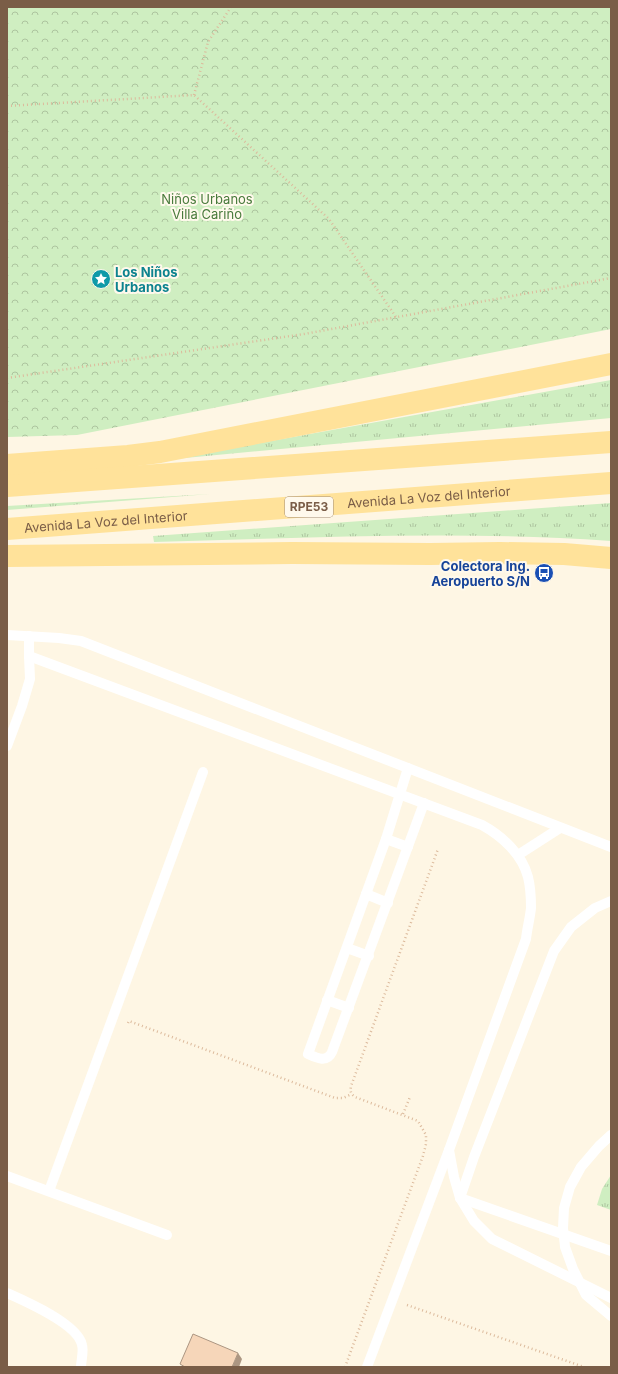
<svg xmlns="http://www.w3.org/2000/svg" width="618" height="1374" font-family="Inter,sans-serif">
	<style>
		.grass { fill: url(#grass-tufts) }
		.park { fill: url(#park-crowns) }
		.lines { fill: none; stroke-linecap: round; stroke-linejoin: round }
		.path { stroke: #dcba9c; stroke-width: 2.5; stroke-dasharray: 1 3; stroke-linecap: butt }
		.service { stroke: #fff; stroke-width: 10 }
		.primary { stroke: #ffe29a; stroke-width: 22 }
		.shaded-wall { fill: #ac9682 }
		.building { fill: #f6d6b9; stroke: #ac9682 }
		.labels { text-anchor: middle; stroke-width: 4; stroke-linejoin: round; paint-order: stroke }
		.shield { fill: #fff9ec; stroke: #a28c78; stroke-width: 1 }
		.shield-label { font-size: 12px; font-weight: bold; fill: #7a5d47 }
		.park-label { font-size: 13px; fill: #487a3b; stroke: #fff9ec }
		.culture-label { font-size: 13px; font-weight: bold; fill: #0d838f; stroke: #fff9ec; text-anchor: start }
		.street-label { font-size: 13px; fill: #7a5d47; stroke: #fff9ec }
		.transit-label { font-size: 13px; font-weight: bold; fill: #164399; stroke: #fff9ec; text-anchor: end }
	</style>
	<defs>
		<pattern id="grass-tufts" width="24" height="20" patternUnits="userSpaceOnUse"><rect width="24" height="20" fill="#cfeec1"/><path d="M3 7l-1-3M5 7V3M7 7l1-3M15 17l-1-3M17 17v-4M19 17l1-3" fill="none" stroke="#adc49f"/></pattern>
		<pattern id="park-crowns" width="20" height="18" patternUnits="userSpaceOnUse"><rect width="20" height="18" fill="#cfeec1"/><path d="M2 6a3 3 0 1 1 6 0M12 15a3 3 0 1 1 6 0" fill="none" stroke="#adc49f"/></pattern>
	</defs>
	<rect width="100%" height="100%" fill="#fef6e4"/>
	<g class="grass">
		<polygon points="611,380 611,418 164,460"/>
		<polygon points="210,494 7,510 7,506"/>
		<path d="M 611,503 L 611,541 C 459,530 306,538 154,542 L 153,536 Z"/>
		<polygon points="611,1175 611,1210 597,1205 602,1189"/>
	</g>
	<polygon class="park" points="7,7 611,7 611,329 77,435 7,437"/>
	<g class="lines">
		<g class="path">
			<polyline points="194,95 208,42 231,7"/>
			<polyline points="7,106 194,95 329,219 396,317"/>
			<polyline points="7,378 304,334 611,278"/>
			<polyline points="128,1023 129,1021 335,1098 343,1098 352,1094"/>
			<polyline points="403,1114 410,1097"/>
			<polyline points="407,1305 584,1367"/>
			<path d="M 345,1367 L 423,1156 L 426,1144 L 426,1135 L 418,1121 L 355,1097 C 351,1094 350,1092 351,1086 L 438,849"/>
		</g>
		<g class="service">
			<polyline points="7,635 59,638 81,641 611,847"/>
			<path d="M 29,636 L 29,656 L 482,825 C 502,836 522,854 528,877 C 530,885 531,900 531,908 C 530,918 527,929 526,939 L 449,1150 L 454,1177 L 460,1198 L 474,1221 L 492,1239 L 611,1298"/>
			<polyline points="7,746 22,706 30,679 29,656"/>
			<path d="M 408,768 L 386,839 L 308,1054 C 317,1058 327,1063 332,1052 L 424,803"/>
			<polyline points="386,839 408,847"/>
			<polyline points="518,855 560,828"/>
			<polyline points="366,894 388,903"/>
			<polyline points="347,948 369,956"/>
			<polyline points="327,1000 349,1008"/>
			<polyline points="611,1135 599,1146 581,1167 570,1187 564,1208 563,1228 565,1247 573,1269 586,1295 611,1316"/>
			<polyline points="7,1176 167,1235"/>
			<polyline points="49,1191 203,772"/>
			<polyline points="460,1198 474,1157 554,951 571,927 595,908 611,901"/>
			<polyline points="460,1198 611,1251"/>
			<path d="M 7,1293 C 25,1301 78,1324 82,1345 C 84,1351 81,1361 81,1367"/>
			<polyline points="367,1367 449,1150"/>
		</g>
		<g class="primary">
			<polyline points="7,465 128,456 160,452 611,364"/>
			<polyline points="7,486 611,442"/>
			<path id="s1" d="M 7,529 L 611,483"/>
			<polyline points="7,556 292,553 430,554 500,553 564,554 611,558"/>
		</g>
	</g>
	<polygon class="shaded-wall" points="238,1353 242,1359 239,1367 232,1367"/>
	<polygon class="building" points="193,1334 238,1353 232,1367 185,1367 180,1364"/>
	<defs>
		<g id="sight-disc" transform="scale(1)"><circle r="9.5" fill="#0f9aa8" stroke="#fff9ec"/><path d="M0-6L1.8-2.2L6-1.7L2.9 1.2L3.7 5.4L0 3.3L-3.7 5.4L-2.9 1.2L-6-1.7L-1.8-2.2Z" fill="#fff"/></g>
		<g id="bus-disc" transform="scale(1)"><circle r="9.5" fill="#1a4fb4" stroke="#fff9ec"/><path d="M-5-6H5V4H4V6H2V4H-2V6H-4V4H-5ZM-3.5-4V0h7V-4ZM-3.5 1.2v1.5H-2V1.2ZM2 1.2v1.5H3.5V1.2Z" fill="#fff"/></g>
	</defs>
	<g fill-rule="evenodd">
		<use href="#sight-disc" x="101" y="279"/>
		<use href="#bus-disc" x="544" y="573"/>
	</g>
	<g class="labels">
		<rect class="shield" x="285" y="497" width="48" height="20" rx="3"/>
		<g class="shield-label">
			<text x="309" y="511">RPE53</text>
		</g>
		<g class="park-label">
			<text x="207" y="204">Niños Urbanos<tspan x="207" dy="15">Villa Cariño</tspan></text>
		</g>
		<g class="culture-label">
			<text x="115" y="277">Los Niños<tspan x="115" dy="15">Urbanos</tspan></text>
		</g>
		<g class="street-label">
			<text dy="5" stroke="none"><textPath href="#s1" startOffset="423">Avenida La Voz del Interior</textPath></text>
			<text dy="5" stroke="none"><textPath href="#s1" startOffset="99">Avenida La Voz del Interior</textPath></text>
		</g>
		<g class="transit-label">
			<text x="530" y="571">Colectora Ing.<tspan x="530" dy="15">Aeropuerto S/N</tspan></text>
		</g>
	</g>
	<rect width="618" height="1374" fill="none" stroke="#7a5d47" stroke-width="16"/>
</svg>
